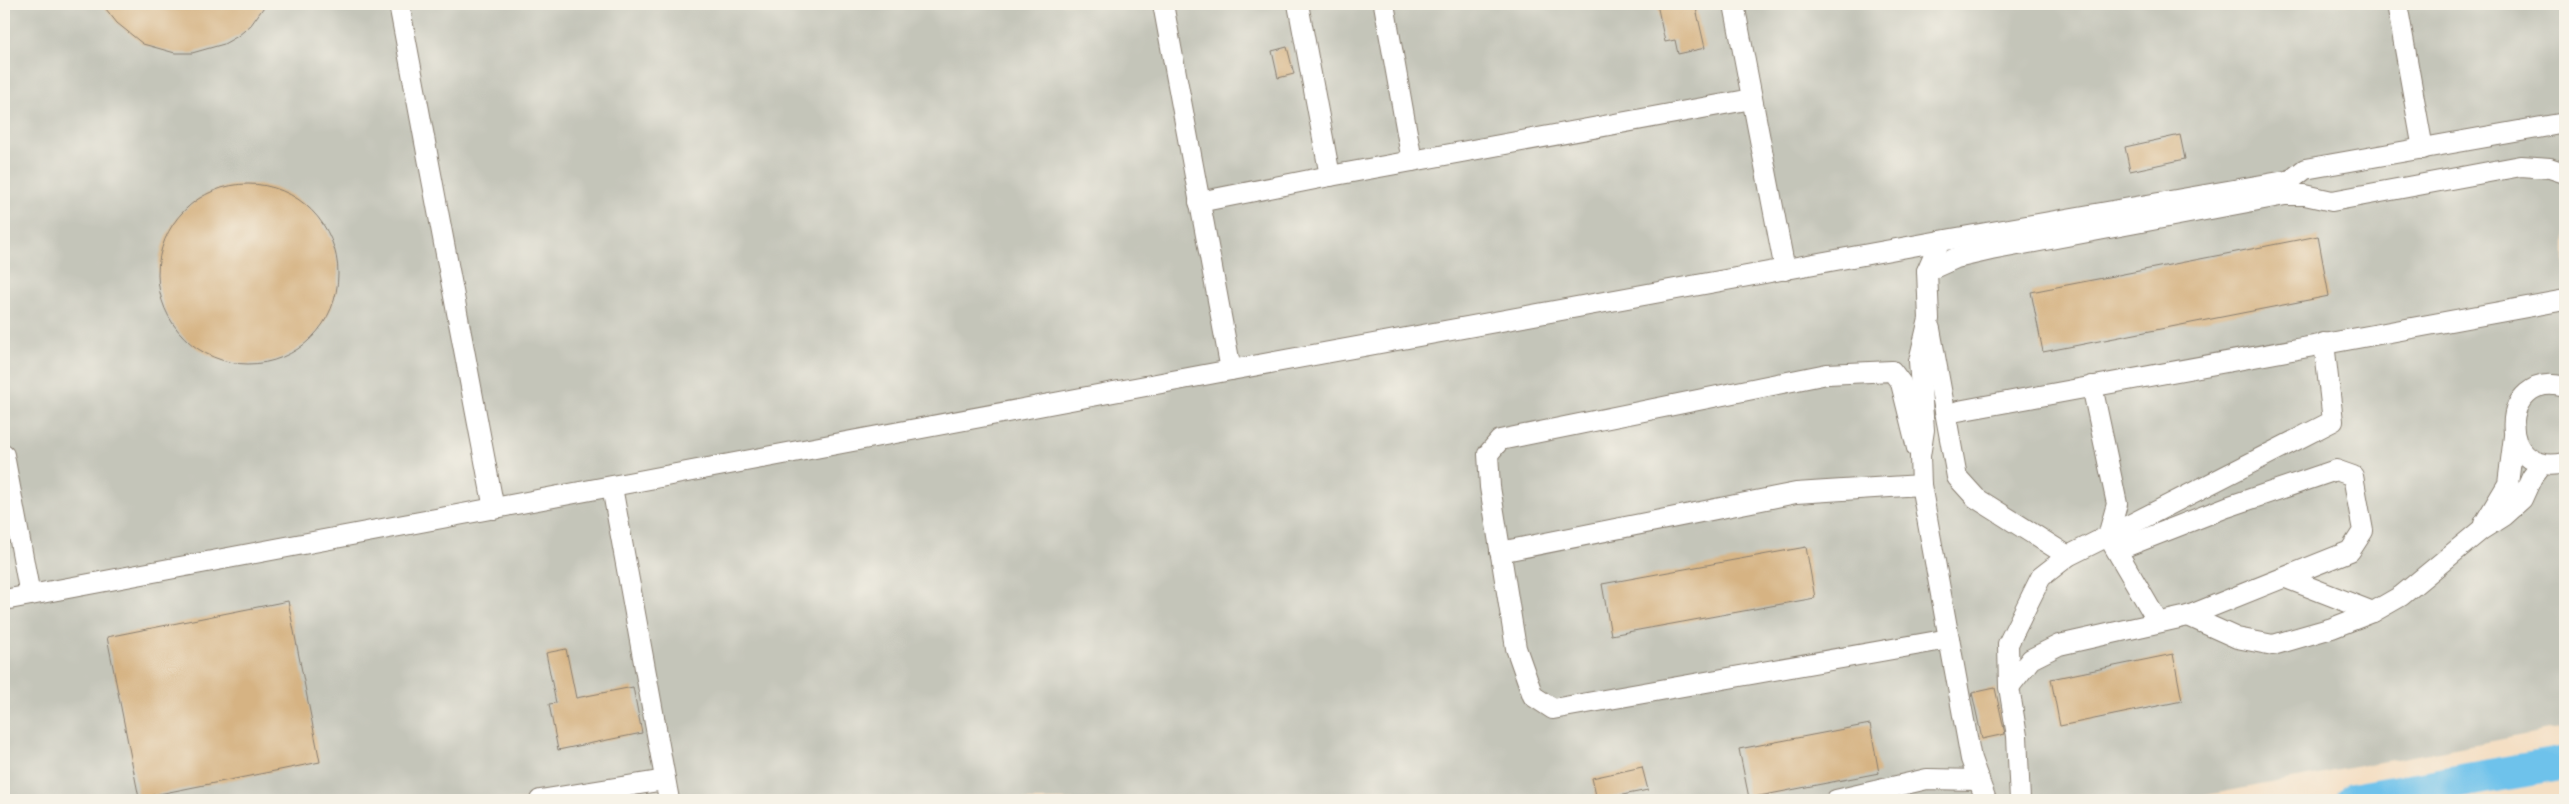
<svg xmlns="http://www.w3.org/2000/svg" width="2569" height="804" font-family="'Libre Bodoni',serif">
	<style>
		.industrial { fill: #c4c5b9 }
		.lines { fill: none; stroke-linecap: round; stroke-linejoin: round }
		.river { stroke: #6ec2eb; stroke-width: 34 }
		.building { fill: #d6b383 }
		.minor-casing { stroke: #887e70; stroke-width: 22 }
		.minor { stroke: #fff; stroke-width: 20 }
	</style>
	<rect width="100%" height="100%" fill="#f7f3e8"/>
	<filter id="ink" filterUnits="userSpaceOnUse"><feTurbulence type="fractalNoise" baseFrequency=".02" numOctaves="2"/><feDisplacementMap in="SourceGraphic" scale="10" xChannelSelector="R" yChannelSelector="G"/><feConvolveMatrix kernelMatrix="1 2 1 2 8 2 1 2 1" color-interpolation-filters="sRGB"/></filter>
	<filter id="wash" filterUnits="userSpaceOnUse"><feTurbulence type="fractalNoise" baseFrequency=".0096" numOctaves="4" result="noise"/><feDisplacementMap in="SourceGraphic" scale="20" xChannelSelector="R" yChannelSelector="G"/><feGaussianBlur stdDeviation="1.12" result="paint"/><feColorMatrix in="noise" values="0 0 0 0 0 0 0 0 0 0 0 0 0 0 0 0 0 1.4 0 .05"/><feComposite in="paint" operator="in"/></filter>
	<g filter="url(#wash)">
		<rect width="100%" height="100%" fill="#f4dfc4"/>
		<polygon class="industrial" points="4,4 2565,4 2565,727 2181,800 4,800"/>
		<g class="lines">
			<polyline class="river" points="2353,800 2565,763"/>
		</g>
		<g id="blocks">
			<g class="building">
				<polygon points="102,4 266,4 251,25 238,36 224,44 192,53 175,53 143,44 117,23"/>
				<polygon points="1657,4 1695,4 1705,48 1678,54 1675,40 1665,42"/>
				<polygon points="1287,47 1294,74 1278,78 1272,51"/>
				<polygon points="2180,135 2185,159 2130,171 2125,147"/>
				<circle cx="248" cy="274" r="90"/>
				<polygon points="2318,236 2329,296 2043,352 2031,292"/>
				<polygon points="1806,547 1815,598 1611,635 1602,584"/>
				<polygon points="288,601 320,762 139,798 107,637"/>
				<polygon points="566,649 576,698 633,687 642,733 558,750 549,704 556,703 546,653"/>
				<polygon points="2173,654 2182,701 2060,726 2051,679"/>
				<polygon points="1995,688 2005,734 1982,739 1972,693"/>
				<polygon points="1870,724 1879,773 1749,798 1739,749"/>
				<polygon points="1642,767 1648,790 1597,800 1592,778"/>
			</g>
		</g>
	</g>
	<g filter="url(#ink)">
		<use href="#blocks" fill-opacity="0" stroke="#887e70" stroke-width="1"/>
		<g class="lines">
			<g class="minor-casing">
				<g id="minor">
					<polyline points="399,4 494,509"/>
					<polyline points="1163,4 1231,370"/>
					<polyline points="1298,4 1330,176"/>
					<polyline points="1384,4 1412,161"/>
					<polyline points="1734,4 1785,270"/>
					<polyline points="2397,4 2423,149"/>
					<polyline points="1199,202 1330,176 1752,99"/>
					<polyline points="1940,241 2291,180 2305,169 2565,123"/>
					<polyline points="1927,271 1956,258 1991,250 2285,195 2305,195 2332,201 2521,166 2550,168 2565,173"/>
					<polyline points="1930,329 1957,477 1976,498 2068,556"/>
					<path d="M 2565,387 C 2499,368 2494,479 2565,463"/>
					<polyline points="1958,411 2565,300"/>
					<polyline points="1917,448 1901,383 1892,371 1827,374 1500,440 1488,454 1490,487 1516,648 1533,696 1553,709 1949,639"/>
					<polyline points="4,455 30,595"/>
					<polyline points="612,487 669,800"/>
					<polyline points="2484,524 2508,484 2514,436"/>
					<polyline points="1500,552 1796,493 1921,485"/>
					<polyline points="2286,578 2373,612"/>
					<polyline points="4,600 1231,370 1940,241 1927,271 1929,319 1919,361 1924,430 1920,456 1921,485 1971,759 1986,800"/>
					<polyline points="2188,616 2237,638 2273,645 2332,628 2373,612 2401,596 2481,530 2503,516 2522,499 2532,477 2542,464"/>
					<polyline points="2158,622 2108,536 2333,421 2324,343"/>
					<polyline points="2009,687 2031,659 2059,645 2188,616 2350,551 2363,531 2353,476 2336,470 2227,507 2117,550"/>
					<polyline points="540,800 665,780"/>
					<polyline points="1836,800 1927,779 1979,780"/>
					<polyline points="2020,800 2017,736 2009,687 2008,644 2041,577 2068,556 2108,536 2117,504 2092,386"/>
				</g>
			</g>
			<use href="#minor" class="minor"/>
		</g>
	</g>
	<rect width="2569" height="804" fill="none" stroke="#f7f3e8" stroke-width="20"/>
</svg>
